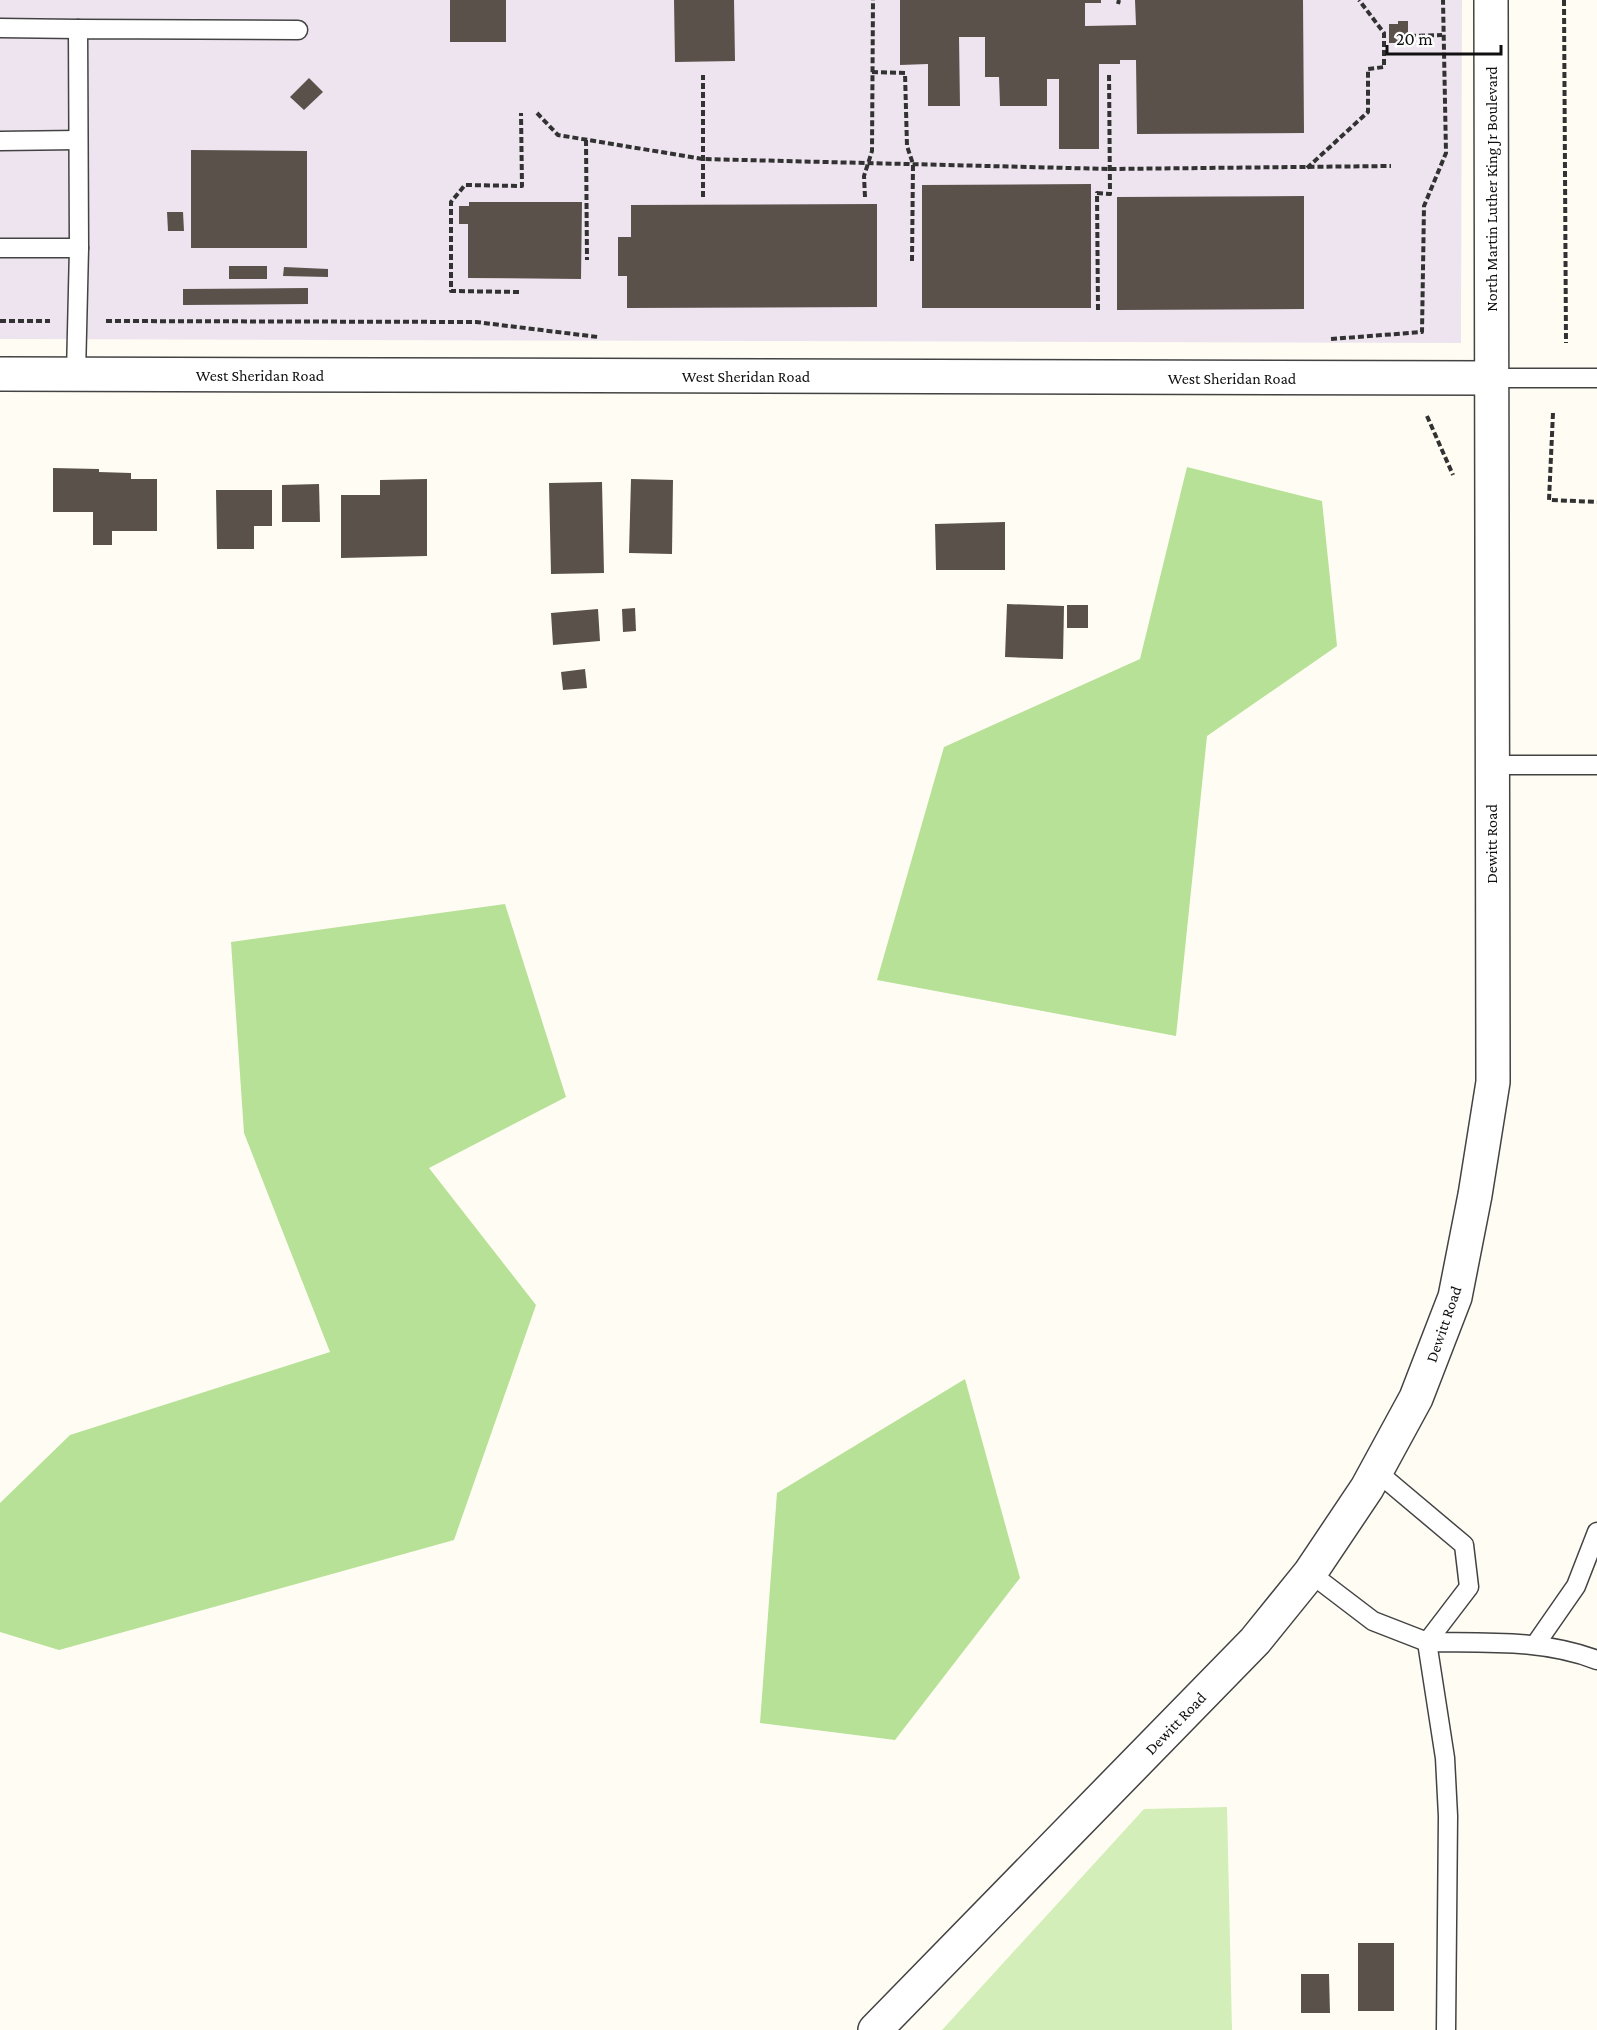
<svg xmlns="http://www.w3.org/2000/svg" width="1597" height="2030" font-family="'Crimson Pro',serif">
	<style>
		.industrial { fill: #eee4ef }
		.green { fill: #d3eeb8 }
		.forest { fill: #b6e196 }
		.building { fill: #5a514b }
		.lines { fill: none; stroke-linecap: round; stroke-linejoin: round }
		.service-casing { stroke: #434343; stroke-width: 21 }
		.tertiary-casing { stroke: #434343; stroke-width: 36 }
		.path { stroke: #323232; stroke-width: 4; stroke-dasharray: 6 3; stroke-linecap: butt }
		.service { stroke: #fff; stroke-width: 18 }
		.tertiary { stroke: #fff; stroke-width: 33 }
		.labels { text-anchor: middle; stroke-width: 6; stroke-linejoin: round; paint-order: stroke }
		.street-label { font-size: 16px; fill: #101010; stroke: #fff }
	</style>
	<rect width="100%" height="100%" fill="#fffdf3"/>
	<polygon class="industrial" points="0,0 1462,0 1461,343 0,339"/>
	<polygon class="green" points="1227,1807 1232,2030 942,2030 1144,1809"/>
	<g class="forest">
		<polygon points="1187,467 1322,501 1337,646 1207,736 1176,1036 877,980 944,747 1140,659"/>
		<polygon points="505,904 566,1097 429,1168 536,1305 454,1540 59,1650 0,1632 0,1503 70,1435 330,1352 244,1133 231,942"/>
		<polygon points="965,1379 1020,1578 895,1740 760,1723 777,1493"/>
	</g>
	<g class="building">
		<rect x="450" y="0" width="56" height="42"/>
		<polygon points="674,0 734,0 735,61 675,62"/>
		<polygon points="900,0 1101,0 1101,3 1085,3 1085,26 1136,25 1135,0 1303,0 1304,133 1137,134 1136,60 1120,60 1120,64 1099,64 1099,149 1059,149 1059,79 1047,79 1047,106 1000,106 999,77 985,77 985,37 959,37 960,106 928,106 928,64 900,65"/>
		<polygon points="1398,21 1408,21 1408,46 1399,46 1399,43 1389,43 1389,24 1398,24"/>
		<polygon points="309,78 323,92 304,110 290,97"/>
		<polygon points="191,150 307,151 307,248 191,248"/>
		<polygon points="1091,184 1091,308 922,308 922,185"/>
		<polygon points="1304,196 1304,309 1117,310 1117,197"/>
		<polygon points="469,202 582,202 581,279 468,278 468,224 459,224 459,206 469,206"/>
		<polygon points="877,204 877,307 627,308 627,276 618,276 618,237 631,237 631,205"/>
		<polygon points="167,212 183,212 184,231 168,231"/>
		<rect x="229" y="266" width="38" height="13"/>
		<polygon points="284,267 328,269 328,277 283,276"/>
		<polygon points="308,288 308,304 183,305 183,289"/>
		<polygon points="53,468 99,469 99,472 131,473 131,479 157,479 157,531 112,531 112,545 93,545 93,512 53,512"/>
		<polygon points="427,479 427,556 341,558 341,495 380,495 380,480"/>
		<polygon points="631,479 673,480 672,554 629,553"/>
		<polygon points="602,482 604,573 551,574 549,483"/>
		<polygon points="319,484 320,522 282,522 282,485"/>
		<polygon points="216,490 272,490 272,526 254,526 254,549 217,549"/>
		<polygon points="1005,522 1005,570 936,570 935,524"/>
		<polygon points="1007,604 1064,606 1063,659 1005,657"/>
		<rect x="1067" y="605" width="21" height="23"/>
		<polygon points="635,608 636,631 623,632 622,609"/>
		<polygon points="598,609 600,641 553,645 551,613"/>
		<polygon points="585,669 587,688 563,690 561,672"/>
		<rect x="1358" y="1943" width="36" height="68"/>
		<polygon points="1301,1974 1329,1974 1330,2013 1301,2013"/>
	</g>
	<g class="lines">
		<g class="service-casing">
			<g id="service">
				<polyline points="0,28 78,29"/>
				<polyline points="0,141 78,140"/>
				<polyline points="0,248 79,248"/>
				<polyline points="76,374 79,248 78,29 298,30"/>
				<polyline points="1491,378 1597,378"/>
				<polyline points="1491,765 1597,765"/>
				<polyline points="1310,1573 1373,1621 1427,1642 1469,1587 1464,1545 1376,1471"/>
				<polyline points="1535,1645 1576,1586 1597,1532"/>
				<path d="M 1446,2030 L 1448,1816 L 1445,1758 L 1427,1642 C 1484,1643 1543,1639 1597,1660"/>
			</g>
		</g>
		<g class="tertiary-casing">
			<g id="tertiary">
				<polyline points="0,374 1491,378"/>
				<polyline points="875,2030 1255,1641 1310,1573 1367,1488 1416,1398 1455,1297 1475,1195 1493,1082 1491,0"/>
			</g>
		</g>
		<g class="path">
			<polyline points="1564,0 1566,343"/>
			<polyline points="1118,4 1119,0"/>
			<polyline points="1410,36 1442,35"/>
			<polyline points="872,72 905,73 907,146 913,164 912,261"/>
			<polyline points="537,113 558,135 703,159 1110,169 1391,166"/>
			<polyline points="586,140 587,260"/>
			<polyline points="1307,168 1368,112 1368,69 1384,67 1384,33 1359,0"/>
			<polyline points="703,197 703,75"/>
			<polyline points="865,197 864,176 872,151 873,0"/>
			<polyline points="519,292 451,291 451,202 465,185 522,186 521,113"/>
			<polyline points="1098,310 1097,193 1110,194 1109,72"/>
			<polyline points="0,321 50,321"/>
			<polyline points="106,321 476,322 598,337"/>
			<polyline points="1331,339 1422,332 1424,206 1446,153 1443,0"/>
			<polyline points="1553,413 1549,500 1597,502"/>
			<polyline points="1427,416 1453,475"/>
		</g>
		<use href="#service" class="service"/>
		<use href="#tertiary" class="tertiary"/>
	</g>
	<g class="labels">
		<g class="street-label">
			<text transform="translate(1491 189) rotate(-90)" y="6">North Martin Luther King Jr Boulevard</text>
			<text x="260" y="381">West Sheridan Road</text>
			<text x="746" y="382">West Sheridan Road</text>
			<text x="1232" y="384">West Sheridan Road</text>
			<text transform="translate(1491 844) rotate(-90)" y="6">Dewitt Road</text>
			<text transform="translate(1443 1324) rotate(-71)" y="6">Dewitt Road</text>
			<text transform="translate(1175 1723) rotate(-46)" y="6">Dewitt Road</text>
		</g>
	</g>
	<path d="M1387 45v9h114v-9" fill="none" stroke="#101010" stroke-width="3"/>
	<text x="1396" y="45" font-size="18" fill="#101010" stroke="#ffffff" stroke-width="4.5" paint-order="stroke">20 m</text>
</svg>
